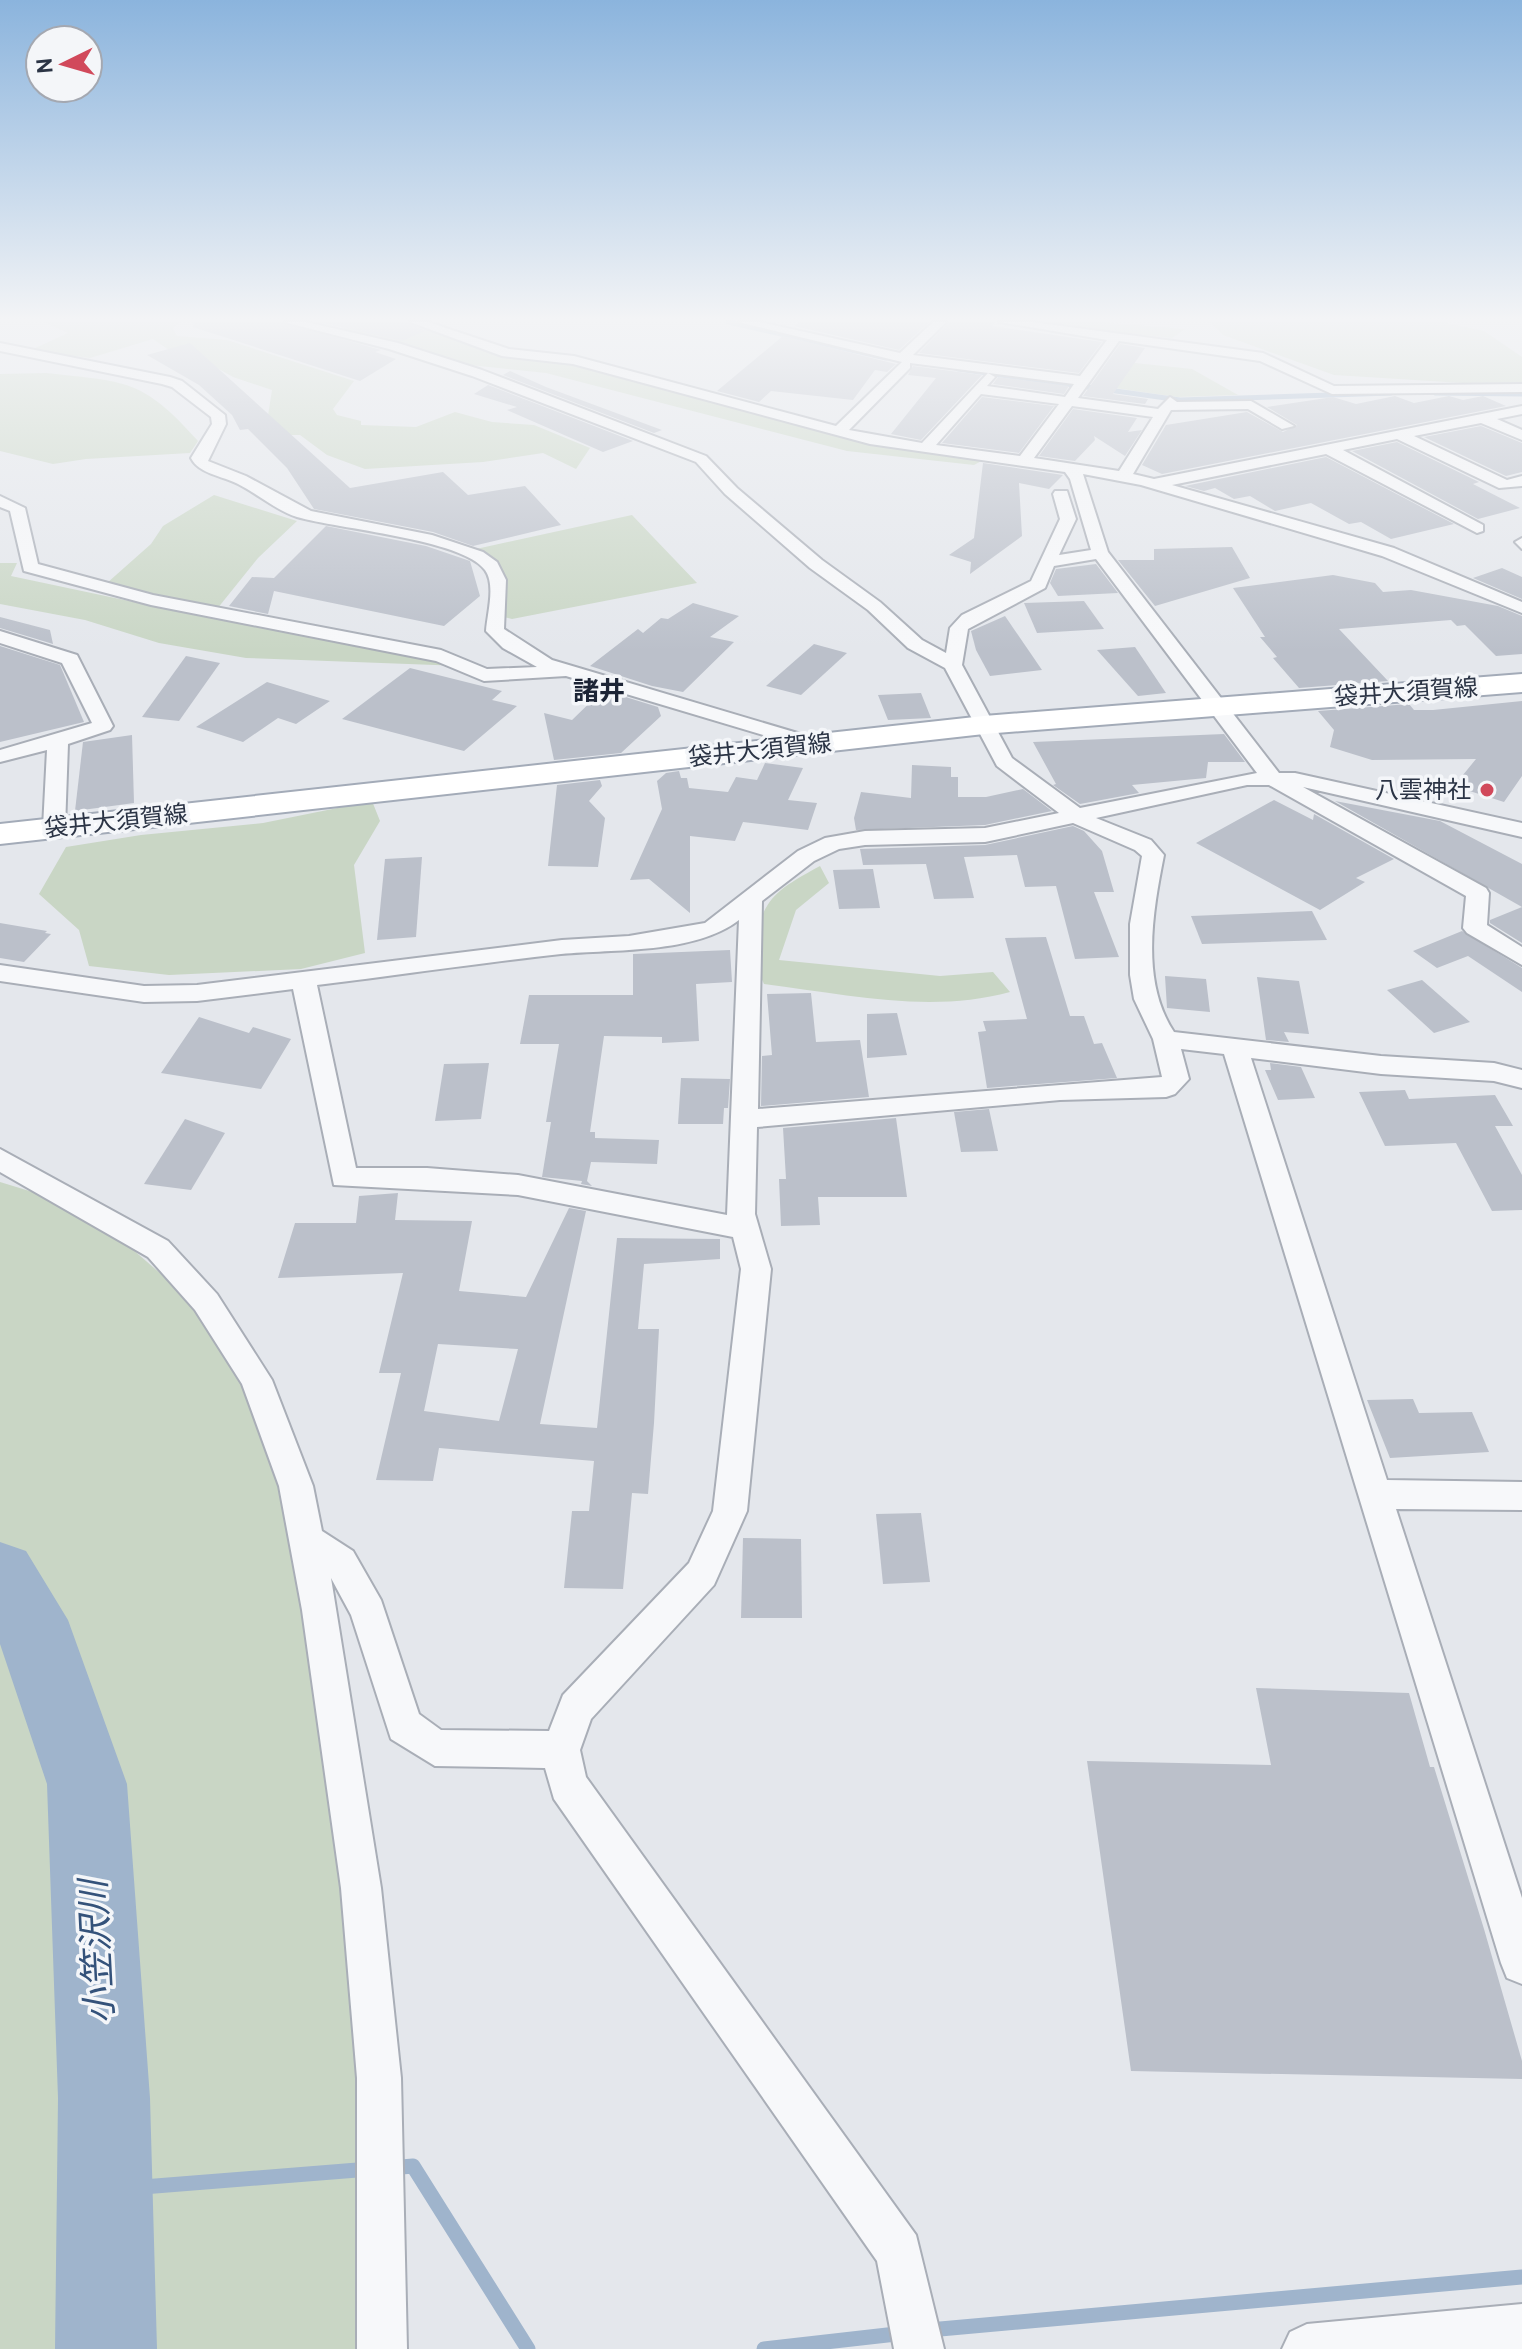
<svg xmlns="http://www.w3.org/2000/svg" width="1522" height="2349" font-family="Overpass,'Noto Sans JP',sans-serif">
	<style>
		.green { fill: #c9d6c5 }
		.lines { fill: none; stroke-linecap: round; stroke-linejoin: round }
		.stream-far1 { stroke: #9fb4cc; stroke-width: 5 }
		.stream { stroke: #9fb4cc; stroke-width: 15 }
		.river { fill: #9fb4cc; fill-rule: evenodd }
		.building { fill: #bbc0ca; fill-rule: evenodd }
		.service-casing { stroke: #a9aeb7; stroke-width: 4 }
		.minor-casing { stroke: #a9aeb7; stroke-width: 4 }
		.primary-casing { stroke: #a3abb8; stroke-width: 4 }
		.service { fill: #f7f8fa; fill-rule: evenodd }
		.minor { fill: #f7f8fa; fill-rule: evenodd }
		.primary { fill: #fff; fill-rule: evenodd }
		.poi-dot { fill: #d1495b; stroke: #f4f6f9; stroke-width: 3 }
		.labels { text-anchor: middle; stroke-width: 7; stroke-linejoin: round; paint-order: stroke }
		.far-street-label { font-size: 24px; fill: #2b3445; stroke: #f4f6f9 }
		.far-poi-label { font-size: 24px; fill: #2b3445; stroke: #f4f6f9; text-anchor: end }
		.far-quarter-label { font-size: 26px; font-weight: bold; fill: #1d2536; stroke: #f4f6f9 }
		.near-water-label { font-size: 36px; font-style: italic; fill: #34527a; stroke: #f4f6f9 }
	</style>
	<rect width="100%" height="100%" fill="#e4e7ec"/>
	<g class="green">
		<polygon points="44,322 179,322 173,329 177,336 227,340 354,381 333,409 337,415 361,421 361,425 416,427 455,412 492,422 534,425 590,448 576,469 543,453 483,462 365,469 327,455 300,435 265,435 272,390 233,377 210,364 179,357 153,339 90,358 31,350 68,333"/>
		<polygon points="357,322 398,322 495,350 579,362 870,440 989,457 974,465 847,451 546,373 460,364 340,329"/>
		<polygon points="1025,322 1099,322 1185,329 1172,338"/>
		<polygon points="1210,322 1443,322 1484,331 1522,357 1522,382 1463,383 1334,375 1223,335"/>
		<polygon points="1116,361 1192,369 1238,395 1177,397 1094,385"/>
		<path d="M 46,373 C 126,382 142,378 198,441 L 190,453 L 86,459 L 53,464 L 0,451 L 0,374 Z"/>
		<polygon points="214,495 297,521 258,558 217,609 107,583 151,544 163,526"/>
		<polygon points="632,515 697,583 512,619 504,617 500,572 476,549"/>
		<polygon points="0,563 17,563 11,576 167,609 395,647 462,666 246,658 159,643 85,620 0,604"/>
		<polygon points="372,801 380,821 354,865 365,953 301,969 169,975 89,966 79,930 39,894 66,847 141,835 263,823"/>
		<path d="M 820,866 L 829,883 L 796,910 L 779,960 L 940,976 L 993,972 L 1010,992 C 930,1014 845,994 764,984 L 749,952 C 767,897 769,894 820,866 Z"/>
		<polygon points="0,1182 85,1208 222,1327 306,1539 382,2213 378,2349 0,2349"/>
	</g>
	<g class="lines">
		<g class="stream-far1">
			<polyline points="728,322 886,358"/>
			<polyline points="958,369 1180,400 1391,393"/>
			<polyline points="1435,393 1522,394"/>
		</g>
		<g class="stream">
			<polyline points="390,2168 413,2166 528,2349"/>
			<polyline points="105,2190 370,2169"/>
			<polyline points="929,2330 1522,2277"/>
			<polyline points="764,2349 905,2333"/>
		</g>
		<polygon class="river" points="0,1542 26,1551 68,1620 127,1784 150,2098 157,2349 55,2349 58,2098 47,1784 0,1644"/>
	</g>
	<g class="building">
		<polygon points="194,322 281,322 381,350 375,352 396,359 360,381 193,327"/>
		<polygon points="319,322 407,322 425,331 402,341"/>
		<polygon points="800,322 929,322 899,350 794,326"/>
		<polygon points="949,322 996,322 992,326 1102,342 1079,373 919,353"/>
		<polygon points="783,336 896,364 887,372 875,370 853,400 771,391 759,402 717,391"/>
		<polygon points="190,343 350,488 443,472 468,495 525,486 561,525 473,546 433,532 314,509 287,468 248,429 240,430 232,415 199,385 147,355"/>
		<polygon points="1120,344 1145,348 1113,394 1148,399 1145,404 1083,396"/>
		<polygon points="913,366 982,375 921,440 891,434 936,378 908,375"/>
		<polygon points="510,371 546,387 662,430 654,433 503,375"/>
		<polygon points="998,377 1069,386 1064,394 993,384"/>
		<polygon points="488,385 633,441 603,452 507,410 517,407 474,394"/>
		<polygon points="1395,396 1414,403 1449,396 1463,400 1483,396 1506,406 1162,474 1142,465 1166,425 1247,412 1283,432 1297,425 1267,407 1333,397 1356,404"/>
		<polygon points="982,397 1054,406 1019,453 942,443"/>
		<polygon points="1073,409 1137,418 1128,432 1142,430 1125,456 1094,436 1095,440 1075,461 1039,456"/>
		<polygon points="1481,426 1522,443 1522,472 1506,476 1424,437"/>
		<polygon points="1397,442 1479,482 1473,484 1520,508 1478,519 1352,451"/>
		<polygon points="1326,457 1454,524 1391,539 1361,522 1349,524 1311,503 1275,511 1250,496 1234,499 1215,488 1204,491 1185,486"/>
		<polygon points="983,463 1063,475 1049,489 1019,483 1022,536 970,574 971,562 949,555 974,538"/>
		<polygon points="326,526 426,546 470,561 480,596 444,626 274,591 268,614 229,606 252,577 274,578"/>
		<polygon points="1232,547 1250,578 1155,606 1118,560 1154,560 1154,549"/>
		<polygon points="1096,564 1118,593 1058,596 1050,583 1056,569"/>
		<polygon points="1502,568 1522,577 1522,599 1473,578"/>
		<polygon points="1333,575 1375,583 1383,592 1411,590 1498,606 1522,616 1522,654 1496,656 1465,625 1457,626 1451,620 1339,629 1388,681 1299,688 1273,658 1277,657 1260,637 1265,637 1233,588"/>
		<polygon points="1084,601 1104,629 1037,633 1024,603"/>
		<polygon points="693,603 739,616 710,637 734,642 683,692 652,686 590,666 638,629 643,633 661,618 668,619"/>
		<polygon points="1005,616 1042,670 990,676 976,650 971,631"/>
		<polygon points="0,617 50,630 53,644 0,628"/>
		<polygon points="814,644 847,653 801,695 766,686"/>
		<polygon points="0,646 60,665 84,722 0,742"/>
		<polygon points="1135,647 1166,693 1138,696 1097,650"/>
		<polygon points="186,656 220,663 179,721 142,717"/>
		<polygon points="410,668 502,691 492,700 517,706 464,751 342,719"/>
		<polygon points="267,682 330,701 296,724 278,718 243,742 196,727"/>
		<polygon points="603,690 658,707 661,716 621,753 554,760 544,713 572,720"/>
		<polygon points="921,693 931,718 888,720 878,695"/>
		<polygon points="1522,701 1522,776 1504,802 1454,786 1476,759 1372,760 1330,747 1334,730 1318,711 1409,704 1414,710 1433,710"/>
		<polygon points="1224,734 1245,762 1208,762 1206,778 1132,785 1139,793 1080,804 1053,785 1056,784 1033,742"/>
		<polygon points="132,735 134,803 75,811 83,742"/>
		<polygon points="765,763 803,768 788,800 817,803 808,830 743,822 735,841 690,836 690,913 649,879 630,880 662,809 657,781 666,773 679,771 681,778 687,778 689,788 728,792 736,777 757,780"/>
		<polygon points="912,765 951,767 951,777 958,777 958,797 986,797 1023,789 1052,811 985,825 856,830 854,818 861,792 911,798"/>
		<polygon points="600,780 602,786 589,801 605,818 598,867 548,866 557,785"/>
		<polygon points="1274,800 1313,820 1314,814 1394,859 1356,878 1365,882 1320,910 1196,843"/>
		<polygon points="1335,801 1440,821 1522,864 1522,943 1490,923 1490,920 1522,907"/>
		<polygon points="1073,826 1084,831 1102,851 1114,892 1094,892 1119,957 1075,959 1056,886 1025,887 1017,855 964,857 974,898 934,899 926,864 863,865 860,849 985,845"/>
		<polygon points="422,857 416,937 377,940 385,859"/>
		<polygon points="873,869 880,908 839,909 833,870"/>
		<polygon points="1312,911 1327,940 1202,944 1191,916"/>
		<polygon points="0,923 47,931 45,933 51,934 24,962 0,958"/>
		<polygon points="1462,931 1522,968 1522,992 1468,956 1437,968 1413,951"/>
		<polygon points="1046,937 1070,1016 1084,1016 1094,1044 1102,1043 1117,1078 987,1088 978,1032 986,1031 983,1021 1027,1019 1005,938"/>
		<polygon points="730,950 732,982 696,984 699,1041 662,1043 662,1037 604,1036 590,1132 595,1132 595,1138 659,1140 657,1164 591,1162 587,1181 592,1186 581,1184 582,1181 542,1177 551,1122 546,1122 559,1044 520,1044 529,995 633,995 633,954"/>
		<polygon points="1165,976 1206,979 1210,1012 1167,1008"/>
		<polygon points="1257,977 1299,981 1309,1034 1284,1032 1289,1042 1266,1040"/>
		<polygon points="1422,980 1470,1022 1434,1033 1387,990"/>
		<polygon points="811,993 816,1042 860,1040 869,1097 761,1106 762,1056 772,1055 767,994"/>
		<polygon points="897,1013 907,1055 867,1058 867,1014"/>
		<polygon points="199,1017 249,1033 253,1027 291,1039 261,1089 161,1073"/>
		<polygon points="489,1063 481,1119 435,1121 444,1064"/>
		<polygon points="1270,1063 1301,1067 1315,1098 1278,1100 1265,1070 1271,1070"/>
		<polygon points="681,1078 730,1079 728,1108 724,1108 723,1124 678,1124"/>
		<polygon points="1405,1090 1409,1099 1495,1095 1513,1126 1495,1126 1522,1175 1522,1210 1492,1211 1456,1143 1385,1146 1359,1092"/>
		<polygon points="989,1109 998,1151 961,1152 954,1112"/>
		<polygon points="896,1118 907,1197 818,1197 820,1225 781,1226 779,1179 786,1179 783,1128"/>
		<polygon points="185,1119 225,1133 191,1190 144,1184"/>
		<path d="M 398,1193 L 395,1220 L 472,1221 L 459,1291 L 526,1297 L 569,1208 L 586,1211 L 540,1424 L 597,1428 L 617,1238 L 720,1239 L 720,1259 L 644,1264 L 638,1329 L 659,1329 L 654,1423 L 648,1494 L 632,1493 L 623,1589 L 564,1588 L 572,1511 L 589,1511 L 594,1461 L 439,1448 L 433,1481 L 376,1480 L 401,1373 L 379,1373 L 403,1273 L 278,1278 L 295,1223 L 356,1223 L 359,1196 ZM 438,1344 L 518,1349 L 499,1421 L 424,1411 Z"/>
		<polygon points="1413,1399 1419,1413 1472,1412 1489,1452 1390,1458 1367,1400"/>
		<polygon points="921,1513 930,1582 883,1584 876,1514"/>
		<polygon points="743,1538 801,1539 802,1618 741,1618"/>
		<polygon points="1256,1688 1409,1693 1430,1767 1434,1767 1484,1929 1522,2061 1522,2079 1131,2071 1087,1761 1271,1765"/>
	</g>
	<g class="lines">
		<g class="service-casing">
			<polygon id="service" points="1522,538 1522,549 1515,542"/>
		</g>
		<g class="minor-casing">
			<g id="minor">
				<path d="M 284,322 L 306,322 L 398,343 L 482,370 L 706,456 L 737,488 L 822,560 L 880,602 L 922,640 L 946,653 L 950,628 L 962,615 L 1031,581 L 1060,519 L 1053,494 L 1055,491 L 1067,491 L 1076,519 L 1059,555 L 1091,550 L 1070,479 L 1065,472 L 870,444 L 573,364 L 502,356 L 410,322 L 428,322 L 509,349 L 574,356 L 836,426 L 902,362 L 738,322 L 760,322 L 900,353 L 933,322 L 946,322 L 913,355 L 1080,376 L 1107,340 L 999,322 L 1032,322 L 1263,353 L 1334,386 L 1522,384 L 1522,392 L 1332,394 L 1260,361 L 1119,341 L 1078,398 L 1158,409 L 1170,397 L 1177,402 L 1251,401 L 1294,426 L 1282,429 L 1248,409 L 1171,410 L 1133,474 L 1154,479 L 1522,406 L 1522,414 L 1497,419 L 1522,430 L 1522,440 L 1481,423 L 1414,436 L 1507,480 L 1522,476 L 1522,486 L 1499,488 L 1397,439 L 1343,450 L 1483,525 L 1483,531 L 1477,533 L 1326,454 L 1172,485 L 1394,548 L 1522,602 L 1522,613 L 1382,556 L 1141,485 L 1083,474 L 1108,552 L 1279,773 L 1295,773 L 1522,823 L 1522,837 L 1303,787 L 1486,888 L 1489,893 L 1487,925 L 1522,947 L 1522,965 L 1467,933 L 1463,928 L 1466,896 L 1269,785 L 1247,785 L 1096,818 L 1151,840 L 1164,855 C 1153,911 1140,981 1174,1032 L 1381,1056 L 1494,1063 L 1522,1070 L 1522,1088 L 1494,1081 L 1381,1074 L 1251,1058 L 1387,1480 L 1522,1482 L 1522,1510 L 1396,1509 L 1522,1898 L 1522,1984 L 1507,1978 L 1501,1963 L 1224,1054 L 1181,1049 L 1189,1079 L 1175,1094 L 1166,1097 L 1060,1100 L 757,1127 L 755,1214 L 771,1269 L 747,1511 L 714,1585 L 591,1719 L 580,1750 L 586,1777 L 916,2235 L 944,2349 L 894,2349 L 877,2261 L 554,1799 L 545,1768 L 435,1766 L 391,1739 L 351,1615 L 331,1578 L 381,1888 L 401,2078 L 407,2349 L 357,2349 L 357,2078 L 341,1888 L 302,1610 L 279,1486 L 242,1384 L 195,1310 L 148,1257 L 0,1172 L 0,1149 L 168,1241 L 217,1294 L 272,1380 L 313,1486 L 322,1531 L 353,1551 L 381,1600 L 419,1714 L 441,1730 L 549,1731 L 563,1695 L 689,1563 L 713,1511 L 741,1269 L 733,1237 L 518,1195 L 334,1185 L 293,989 L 197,1001 L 144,1002 L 0,981 L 0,965 L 144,986 L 197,985 L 562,940 L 629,936 L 705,923 L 798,851 L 825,838 L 865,831 L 985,828 L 1059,813 L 997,766 L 945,668 L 908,648 L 868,610 L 810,568 L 725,494 L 696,462 L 472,376 L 389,349 ZM 910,363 L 1074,384 L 1065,397 L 987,386 L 995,377 L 988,373 L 922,443 L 849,430 L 910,368 ZM 981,394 L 1059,404 L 1020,456 L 936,445 ZM 1072,406 L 1153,417 L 1119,471 L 1034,458 ZM 1096,559 L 1257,773 L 1080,808 L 1012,758 L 962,665 L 968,629 L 1045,588 L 1054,566 ZM 1073,823 L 1135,850 L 1142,856 L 1130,924 L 1130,975 L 1134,999 L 1153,1039 L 1162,1077 L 758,1109 L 762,901 L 814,861 L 839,849 L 865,845 L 985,842 ZM 739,920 L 727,1215 L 518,1175 L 427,1168 L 356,1168 L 317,985 C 398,975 479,963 561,954 C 614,949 695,954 739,920 Z"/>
				<path d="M 0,343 L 170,377 L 182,381 L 225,415 L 226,424 L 208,461 L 246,476 L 311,511 L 432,535 L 483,552 L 497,562 L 506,580 L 504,629 L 552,660 L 821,740 L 824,744 L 814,750 L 807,748 L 566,676 L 484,681 L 436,661 L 151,605 L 24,571 L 10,511 L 0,507 L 0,496 L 25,508 L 38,564 L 153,595 L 441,650 L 487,669 L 537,667 L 503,648 L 486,631 C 487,614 496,585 485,570 C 463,539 337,529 297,517 C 275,510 258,494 238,484 C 223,476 199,474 191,458 L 212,424 L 211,417 L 172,387 L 162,384 L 0,351 Z"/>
				<polygon points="0,631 77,655 113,726 110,730 68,744 65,828 62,833 46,833 43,828 47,750 0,762 0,750 92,723 62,663 0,643"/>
				<polygon points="1522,2304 1522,2349 1282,2349 1290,2332 1307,2324"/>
			</g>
		</g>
		<g class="primary-casing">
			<polygon id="primary" points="1522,674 1522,692 984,734 0,844 0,824 984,716"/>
		</g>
		<use href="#service" class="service"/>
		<use href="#minor" class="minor"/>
		<use href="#primary" class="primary"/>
	</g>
	<linearGradient id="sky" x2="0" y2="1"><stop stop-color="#8bb4dd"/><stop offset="0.49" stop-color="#f3f4f6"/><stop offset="1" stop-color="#f3f4f6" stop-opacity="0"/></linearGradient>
	<rect width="1522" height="651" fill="url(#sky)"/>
	<circle class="poi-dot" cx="1487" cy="790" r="8"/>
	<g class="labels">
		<g class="far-street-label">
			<text transform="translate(1406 692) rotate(-4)" y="8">袋井大須賀線</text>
			<text transform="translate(760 750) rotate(-6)" y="8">袋井大須賀線</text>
			<text transform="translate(116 821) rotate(-6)" y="8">袋井大須賀線</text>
		</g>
		<g class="far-poi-label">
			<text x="1471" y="798">八雲神社</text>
		</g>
		<g class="far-quarter-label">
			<text x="599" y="700">諸井</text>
		</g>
		<g class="near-water-label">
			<text transform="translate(96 1952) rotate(-93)" y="13">小笠沢川</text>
		</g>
	</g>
	<g transform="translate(64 64) rotate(265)"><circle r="38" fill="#f4f6f9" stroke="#a4a8b1" stroke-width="2"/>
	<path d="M0-6L14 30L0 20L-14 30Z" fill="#d1495b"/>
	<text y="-12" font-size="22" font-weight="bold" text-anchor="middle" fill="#2b3445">N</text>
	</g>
</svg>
